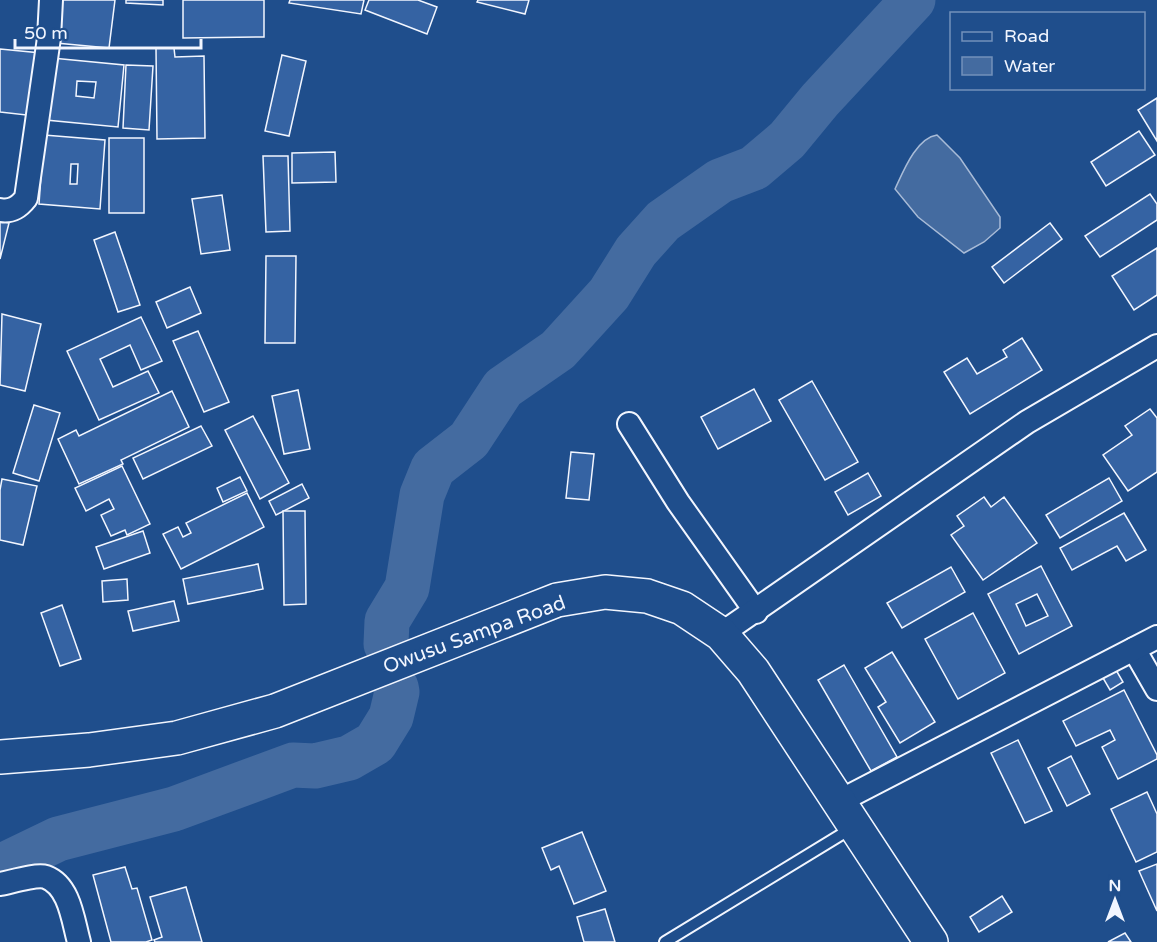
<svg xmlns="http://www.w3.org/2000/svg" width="1157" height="942" font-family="'Varela Round',sans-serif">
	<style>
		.water { fill: #446ba0; stroke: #a8bbd7; stroke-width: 1.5 }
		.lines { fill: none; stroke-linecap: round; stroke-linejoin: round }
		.river { stroke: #446ba0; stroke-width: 45 }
		.building { fill: #3563a3; stroke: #f2f6ff; stroke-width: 1.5; fill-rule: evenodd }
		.service-casing { stroke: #f2f6ff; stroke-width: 14 }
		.minor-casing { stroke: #f2f6ff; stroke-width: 26 }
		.primary-casing { stroke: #f2f6ff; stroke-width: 36 }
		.service { stroke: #1f4e8c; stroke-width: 10 }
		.minor { stroke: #1f4e8c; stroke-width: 22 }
		.primary { stroke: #1f4e8c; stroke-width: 33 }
		.labels { text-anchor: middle; stroke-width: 4.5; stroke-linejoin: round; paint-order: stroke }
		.street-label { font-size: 20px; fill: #f2f6ff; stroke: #1f4e8c }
	</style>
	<rect width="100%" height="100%" fill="#1f4e8c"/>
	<path class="water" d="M 937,135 L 960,158 L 1000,217 L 1000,228 L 984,242 L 964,253 L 918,217 L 895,189 C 903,172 916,138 937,135 Z"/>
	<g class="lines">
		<g class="river">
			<polyline points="386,644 387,621 407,588 422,495 433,468 469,440 503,388 558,350 609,294 636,251 663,221 720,181 754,168 787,140 820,100 913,0"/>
			<polyline points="0,867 58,839 174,809 293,765 315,766 349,758 375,743 391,717 397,692 396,687"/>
		</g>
	</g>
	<g class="building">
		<polygon points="61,0 115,0 109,48 56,43"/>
		<polygon points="126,0 163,0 163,5 126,3"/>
		<polygon points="183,0 264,0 264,37 183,38"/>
		<polygon points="290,0 364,0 361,14 289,3"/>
		<polygon points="369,0 418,0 437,7 427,34 365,10"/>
		<polygon points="478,0 529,0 525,14 477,2"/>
		<polygon points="156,48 174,48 175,57 204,56 205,138 157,139"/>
		<polygon points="0,49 41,53 35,116 0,112"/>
		<polygon points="282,55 306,61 289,136 265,131"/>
		<path d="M 52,58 L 124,65 L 118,127 L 46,120 ZM 77,81 L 96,82 L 94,98 L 76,96 Z"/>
		<polygon points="126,65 153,66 149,130 123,128"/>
		<polygon points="1157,98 1157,141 1138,110"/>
		<polygon points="1139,131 1155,155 1106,186 1091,162"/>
		<path d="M 44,135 L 105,140 L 100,209 L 39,204 ZM 71,164 L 78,164 L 77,184 L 70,184 Z"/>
		<rect x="109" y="138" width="35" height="75"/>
		<polygon points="335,152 336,182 292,183 292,153"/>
		<polygon points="263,156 288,156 290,231 266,232"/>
		<polygon points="1150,194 1157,204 1157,220 1100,257 1085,236"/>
		<polygon points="222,195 230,250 201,254 192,199"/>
		<polygon points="0,221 9,223 0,259"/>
		<polygon points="1050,223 1062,239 1004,283 992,267"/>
		<polygon points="115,232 140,305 118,312 94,240"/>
		<polygon points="1157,248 1157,295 1134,310 1112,276"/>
		<polygon points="266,256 296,256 295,343 265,343"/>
		<polygon points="190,287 201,313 167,328 156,302"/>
		<polygon points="2,314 41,324 25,391 0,385"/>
		<polygon points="141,317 162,361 141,370 130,345 100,359 113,387 148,371 159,393 99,420 67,351"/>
		<polygon points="198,331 229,402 204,412 173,341"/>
		<polygon points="1022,338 1042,370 970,414 944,372 967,358 977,374 1007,357 1003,350"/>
		<polygon points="812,381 858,462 825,480 779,400"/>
		<polygon points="754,389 771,421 718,449 701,417"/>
		<polygon points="298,390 310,449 284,454 272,396"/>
		<polygon points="172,391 189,427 121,460 123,464 79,484 58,439 76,430 79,436"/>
		<polygon points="34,405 60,413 39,481 13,473"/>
		<polygon points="1150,409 1157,418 1157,472 1128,491 1103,455 1132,435 1125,426"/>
		<polygon points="253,416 289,483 260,499 225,430"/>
		<polygon points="201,426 212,446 143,479 133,458"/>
		<polygon points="571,452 594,454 589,500 566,498"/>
		<polygon points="122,466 150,524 127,535 125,530 111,536 101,515 114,509 109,499 86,511 75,488"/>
		<polygon points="868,473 881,496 848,515 835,492"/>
		<polygon points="240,477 247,491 223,502 217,488"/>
		<polygon points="1109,478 1122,501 1060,538 1046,515"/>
		<polygon points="2,479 37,486 23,545 0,540 0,490"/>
		<polygon points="302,484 309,498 276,515 269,501"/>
		<polygon points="247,493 264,527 181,569 163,534 178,527 183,537 191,533 186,523"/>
		<polygon points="984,497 991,507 1004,497 1037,543 983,580 951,535 964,526 957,516"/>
		<polygon points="283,511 305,511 306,604 284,605"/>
		<polygon points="1124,513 1146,550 1126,561 1117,546 1072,570 1060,548"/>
		<polygon points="143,531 150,553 104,569 96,547"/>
		<polygon points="258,564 263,589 188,604 183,579"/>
		<path d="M 1041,566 L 1072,626 L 1019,654 L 988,594 ZM 1037,594 L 1048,616 L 1026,626 L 1016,604 Z"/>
		<polygon points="951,567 965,592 902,628 887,603"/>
		<polygon points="127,579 128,600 103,602 102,581"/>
		<polygon points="174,601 179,621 133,631 128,611"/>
		<polygon points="62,605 81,659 60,666 41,613"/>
		<polygon points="973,613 1005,673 958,699 925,639"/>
		<polygon points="892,652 935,722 900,743 878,707 886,702 865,668"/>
		<polygon points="844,665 897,757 871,771 818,680"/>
		<polygon points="1116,670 1123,682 1110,690 1103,678"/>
		<polygon points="1124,690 1157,755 1157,759 1118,779 1102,747 1115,740 1110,730 1076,746 1063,721"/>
		<polygon points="1018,740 1052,811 1025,823 991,753"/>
		<polygon points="1071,756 1090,794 1067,806 1048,768"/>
		<polygon points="1147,792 1157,814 1157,852 1136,862 1111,809"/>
		<polygon points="582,832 606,891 574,904 559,866 551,870 542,848"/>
		<polygon points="1157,864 1157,911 1139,871"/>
		<polygon points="125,867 132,889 137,888 152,940 146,942 111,942 93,875"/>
		<polygon points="186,887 202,942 155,942 154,940 162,937 150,897"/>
		<polygon points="1002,896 1012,912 979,932 970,917"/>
		<polygon points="605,909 615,942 584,942 577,917"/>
		<polygon points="1125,933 1131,942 1108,942"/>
	</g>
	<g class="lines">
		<g class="service-casing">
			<polyline id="service" points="665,942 852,828"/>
		</g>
		<g class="minor-casing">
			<g id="minor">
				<path d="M 0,210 C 12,212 19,207 26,198 L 49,38 L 51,0"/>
				<polyline points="629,424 678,502 756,612"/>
				<polyline points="721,634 1027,422 1157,346"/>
				<polyline points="1134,649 1157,689"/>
				<polyline points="838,802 1157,637"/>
				<path d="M 0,884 C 11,882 36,874 46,877 C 70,886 73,921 79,942"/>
			</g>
		</g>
		<g class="primary-casing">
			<polyline id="primary" points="0,757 89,750 177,738 275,711 557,600 605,592 647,596 682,608 721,634 753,671 931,942"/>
		</g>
		<use href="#service" class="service"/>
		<use href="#minor" class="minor"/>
		<use href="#primary" class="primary"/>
	</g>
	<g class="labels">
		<g class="street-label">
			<text transform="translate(474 634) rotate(-20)" y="7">Owusu Sampa Road</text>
		</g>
	</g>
	<rect x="950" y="12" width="195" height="78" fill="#1f4e8c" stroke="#7391ba" stroke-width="1.5"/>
	<rect x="962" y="32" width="30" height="9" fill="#1f4e8c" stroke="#7391ba" stroke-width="1.5"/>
	<text x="1004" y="42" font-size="18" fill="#f2f6ff">Road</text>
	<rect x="962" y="57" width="30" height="18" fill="#446ba0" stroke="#7391ba" stroke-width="1.5"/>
	<text x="1004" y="72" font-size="18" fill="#f2f6ff">Water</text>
	<g transform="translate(1115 900)" stroke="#1f4e8c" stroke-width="4.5" paint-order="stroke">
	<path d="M0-4.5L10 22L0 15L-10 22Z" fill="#f2f6ff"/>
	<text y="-9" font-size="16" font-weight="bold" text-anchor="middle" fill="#f2f6ff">N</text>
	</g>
	<path d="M15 39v9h186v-9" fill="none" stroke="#f2f6ff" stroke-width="3"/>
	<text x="24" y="39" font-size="18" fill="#f2f6ff" stroke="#1f4e8c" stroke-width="4.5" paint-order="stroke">50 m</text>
</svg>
